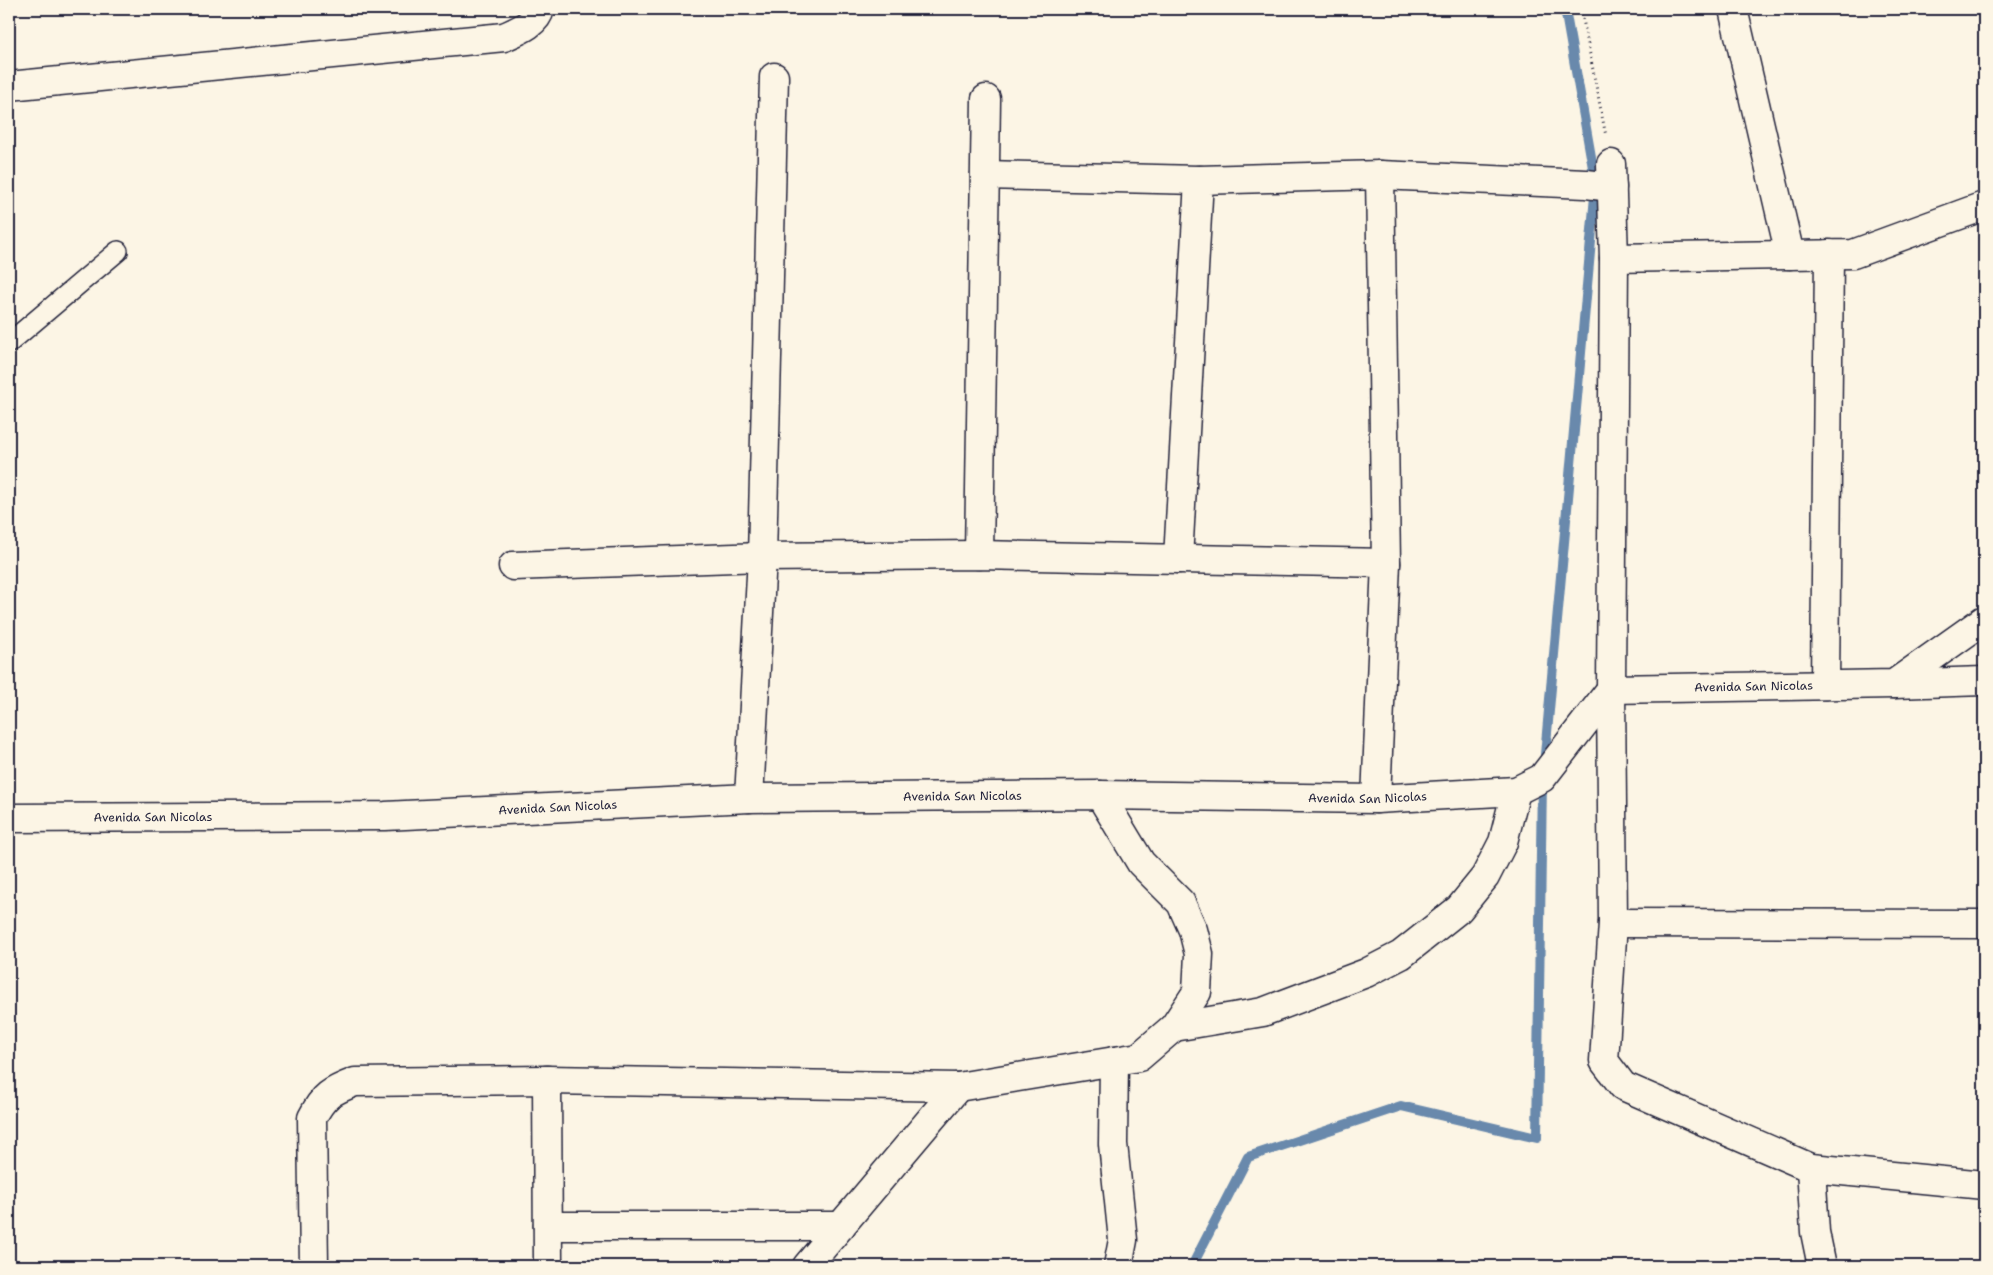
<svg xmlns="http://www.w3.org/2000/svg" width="1993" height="1275" font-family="'Shantell Sans',sans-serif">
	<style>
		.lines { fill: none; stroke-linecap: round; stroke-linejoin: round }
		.stream { stroke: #6989ac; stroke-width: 10 }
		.lane-casing { stroke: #22223b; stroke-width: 22 }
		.street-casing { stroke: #22223b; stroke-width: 31 }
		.secondary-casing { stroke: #22223b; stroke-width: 31 }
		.path { stroke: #22223b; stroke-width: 3; stroke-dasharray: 1 4; stroke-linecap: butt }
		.lane { stroke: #fcf5e5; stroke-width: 19 }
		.street { stroke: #fcf5e5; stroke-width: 28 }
		.secondary { stroke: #fcf5e5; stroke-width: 28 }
		.labels { text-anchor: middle; stroke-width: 5; stroke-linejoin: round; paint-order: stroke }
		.street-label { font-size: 12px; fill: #22223b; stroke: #fcf5e5 }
	</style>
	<rect width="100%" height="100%" fill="#fcf5e5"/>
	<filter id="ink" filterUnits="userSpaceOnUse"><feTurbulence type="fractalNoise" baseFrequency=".02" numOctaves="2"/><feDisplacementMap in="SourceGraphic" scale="10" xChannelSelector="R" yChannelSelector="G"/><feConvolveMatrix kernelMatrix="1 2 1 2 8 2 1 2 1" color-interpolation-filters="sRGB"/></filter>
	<g filter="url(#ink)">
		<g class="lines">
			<g class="stream">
				<polyline points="1544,766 1596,185 1565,9"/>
				<polyline points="1192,1266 1248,1157 1401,1106 1537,1138 1542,780"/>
			</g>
			<g class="lane-casing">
				<polyline id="lane" points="9,343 118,251"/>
			</g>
			<g class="street-casing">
				<g id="street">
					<polyline points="1733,9 1790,255"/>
					<path d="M 9,86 L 504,37 C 517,31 537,24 540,9"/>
					<polyline points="1611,164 1614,258 1611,689 1613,923 1604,1061 1623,1086 1811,1168 1984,1185"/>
					<polyline points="985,175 1199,180"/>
					<polyline points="1614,258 1853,254 1984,206"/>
					<polyline points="979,555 986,99"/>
					<polyline points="1178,559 1199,180 1380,175 1586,184 1612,187"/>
					<polyline points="513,566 762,557 979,555 1386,563"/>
					<polyline points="1894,684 1984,681"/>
					<polyline points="1825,685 1829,254"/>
					<polyline points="749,798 762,557 774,77"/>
					<polyline points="1376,799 1386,563 1380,175"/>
					<polyline points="1613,923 1984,924"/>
					<polyline points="1174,1027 1263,1012 1366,973 1401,955 1459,909 1485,877 1503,842 1516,791"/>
					<polyline points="1114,1061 1113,1144 1123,1240 1118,1266"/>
					<polyline points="547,1080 548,1266"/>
					<polyline points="1811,1168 1815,1232 1822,1266"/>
					<polyline points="548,1226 841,1226"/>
					<path d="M 314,1266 L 312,1118 C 323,1096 331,1091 355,1082 L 547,1080 L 958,1087 L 1139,1057 L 1174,1027 L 1197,992 L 1199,954 L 1193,930 L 1181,903 L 1141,863 L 1100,795"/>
					<polyline points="807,1266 958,1087"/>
				</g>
			</g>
			<g class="secondary-casing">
				<g id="secondary">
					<path id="s1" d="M 9,818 L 385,816 L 749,798 L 1100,795 L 1376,799 L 1516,791 L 1542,778 L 1611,689 L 1894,684 L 1984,620"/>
				</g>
			</g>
			<polyline class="path" points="1581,9 1606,136"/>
			<use href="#lane" class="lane"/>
			<use href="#street" class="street"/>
			<use href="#secondary" class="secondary"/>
		</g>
	</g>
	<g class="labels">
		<g class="street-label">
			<text dy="4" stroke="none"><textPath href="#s1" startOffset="1792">Avenida San Nicolas</textPath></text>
			<text dy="4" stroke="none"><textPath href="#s1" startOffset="954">Avenida San Nicolas</textPath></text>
			<text dy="4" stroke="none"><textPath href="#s1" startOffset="1359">Avenida San Nicolas</textPath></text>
			<text dy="4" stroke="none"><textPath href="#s1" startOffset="549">Avenida San Nicolas</textPath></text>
			<text dy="4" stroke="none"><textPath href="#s1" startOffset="144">Avenida San Nicolas</textPath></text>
		</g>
	</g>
	<rect width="1993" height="1275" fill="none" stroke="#fcf5e5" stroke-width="30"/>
	<rect x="15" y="15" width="1963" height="1245" fill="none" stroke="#22223b" stroke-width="2" filter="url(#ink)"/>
</svg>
